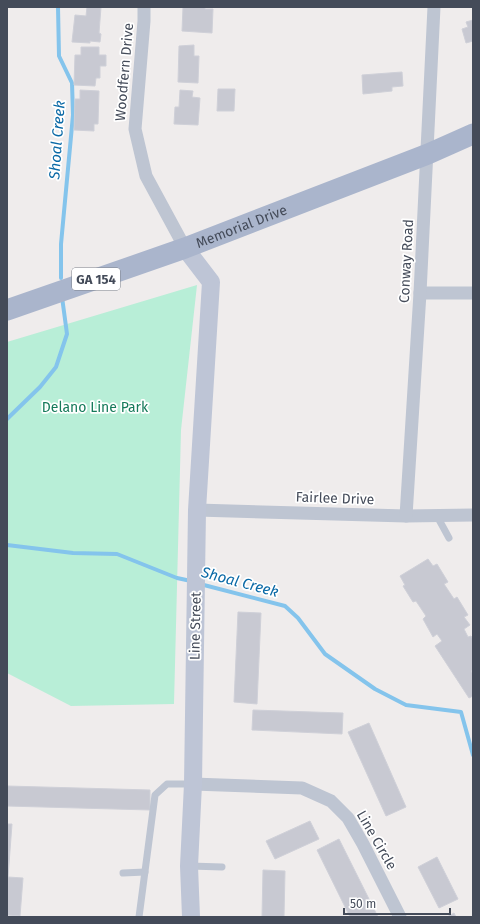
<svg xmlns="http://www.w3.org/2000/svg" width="480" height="924" font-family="'Fira Sans',sans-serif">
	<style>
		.green { fill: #b8eed7 }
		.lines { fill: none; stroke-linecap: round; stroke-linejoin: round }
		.stream { stroke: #84c4ec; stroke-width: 4 }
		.building { fill: #c8c9d2; stroke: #cfd0d8 }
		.lane { stroke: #bec5d2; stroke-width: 7 }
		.street { stroke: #bec5d2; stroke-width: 13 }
		.secondary { stroke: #bec5d6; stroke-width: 18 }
		.primary { stroke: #aab5cc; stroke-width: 21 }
		.labels { text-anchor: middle; stroke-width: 3.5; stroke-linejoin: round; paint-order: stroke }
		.shield { fill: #fff; stroke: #7c818b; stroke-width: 1 }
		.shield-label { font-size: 13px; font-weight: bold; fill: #444b59 }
		.street-label { font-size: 14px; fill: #444b59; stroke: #fff }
		.park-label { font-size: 14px; fill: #157a5a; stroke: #fff }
		.water-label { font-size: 15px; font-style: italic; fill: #0a69a6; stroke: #fff }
	</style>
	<rect width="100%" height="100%" fill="#efecec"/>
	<polygon class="green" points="197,285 181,430 174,704 71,706 7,673 7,342"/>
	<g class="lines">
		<g class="stream">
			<polyline points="58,7 59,56 72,83 73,115 61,244 61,278"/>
			<polyline points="7,419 40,387 56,367 67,334 62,297"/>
			<polyline points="7,545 73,553 117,554 177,578 191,581"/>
			<polyline points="200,584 285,606 298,618 325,654 375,689 406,705 461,712 473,755"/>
		</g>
	</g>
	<g class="building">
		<polygon points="87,7 101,7 99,33 101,34 100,42 90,41 90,43 72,42 75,15 86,16"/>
		<polygon points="183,7 205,7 205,9 213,9 212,33 182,31"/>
		<polygon points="473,20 473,41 466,43 462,29 468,27 466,22"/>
		<polygon points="194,45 194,56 199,56 198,83 178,82 179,46"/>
		<polygon points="81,47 99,47 99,55 106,55 106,66 100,66 100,78 96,78 95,86 74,85 75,55 81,55"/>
		<polygon points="402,72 403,86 392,87 392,91 363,94 362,75"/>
		<polygon points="218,89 235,89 234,111 217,111"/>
		<polygon points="80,90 99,91 98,124 94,124 94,131 74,130 75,99 80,99"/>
		<polygon points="180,90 193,91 192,97 200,98 198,125 174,124 175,107 179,107"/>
		<polygon points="428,559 433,566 437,564 448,582 444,584 454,599 457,597 468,615 464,617 470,625 464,629 468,637 471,636 473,639 473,670 471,671 473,674 473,696 469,698 435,646 442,641 437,634 433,637 423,619 426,616 416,601 413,602 403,586 405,585 400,576"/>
		<polygon points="238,612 261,613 257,704 234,702"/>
		<polygon points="253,710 343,713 342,734 252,730"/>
		<polygon points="369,723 406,807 386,816 348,732"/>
		<polygon points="7,786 150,790 150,810 7,806"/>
		<polygon points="310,821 319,839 275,859 266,841"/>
		<polygon points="7,824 12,824 8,877 23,878 20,916 7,915"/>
		<polygon points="339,839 378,917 350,917 317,850"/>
		<polygon points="437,857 458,899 439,908 418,867"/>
		<polygon points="263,870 285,871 284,917 262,917"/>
		<polygon points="454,913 456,917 447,917"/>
	</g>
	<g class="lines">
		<g class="lane">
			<polyline points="437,516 449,538"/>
			<polyline points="190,866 222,867"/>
			<polyline points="123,873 145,872"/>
			<polyline points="139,917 155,795 167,784 193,784"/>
		</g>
		<g class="street">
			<polyline points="144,7 144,21 135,129 146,176 185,248"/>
			<polyline points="420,293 473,293"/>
			<polyline points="197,510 406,516 473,515"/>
			<polyline points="406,516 420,293 434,7"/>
			<polyline points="193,784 302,788 331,801 348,818 363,844 400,917"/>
		</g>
		<polyline class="secondary" points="185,248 211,282 197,510 193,784 189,866 191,917"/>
		<path class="primary" id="s1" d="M 7,310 L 185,248 L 428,154 L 473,134"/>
	</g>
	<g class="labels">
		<rect class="shield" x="72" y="268" width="48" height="22" rx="3"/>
		<g class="shield-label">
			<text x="96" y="284">GA 154</text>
		</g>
		<g class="street-label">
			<text transform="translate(124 72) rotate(-85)" y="5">Woodfern Drive</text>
			<text dy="5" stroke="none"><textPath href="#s1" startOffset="249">Memorial Drive</textPath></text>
			<text transform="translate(406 261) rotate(-87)" y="5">Conway Road</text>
			<text transform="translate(335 498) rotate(2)" y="5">Fairlee Drive</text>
			<text transform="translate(195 626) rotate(-89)" y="5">Line Street</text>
			<text transform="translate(377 840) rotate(60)" y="5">Line Circle</text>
		</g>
		<g class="park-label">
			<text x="95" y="412">Delano Line Park</text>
		</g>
		<g class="water-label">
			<text transform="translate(57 140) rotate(-86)" y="5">Shoal Creek</text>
			<text transform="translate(240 582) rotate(15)" y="5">Shoal Creek</text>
		</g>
	</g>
	<rect width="480" height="924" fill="none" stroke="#444b59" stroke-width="16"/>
	<path d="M344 908v6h106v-6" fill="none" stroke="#444b59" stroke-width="2"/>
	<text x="350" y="908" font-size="12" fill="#444b59" stroke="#ffffff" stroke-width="3" paint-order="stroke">50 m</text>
</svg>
